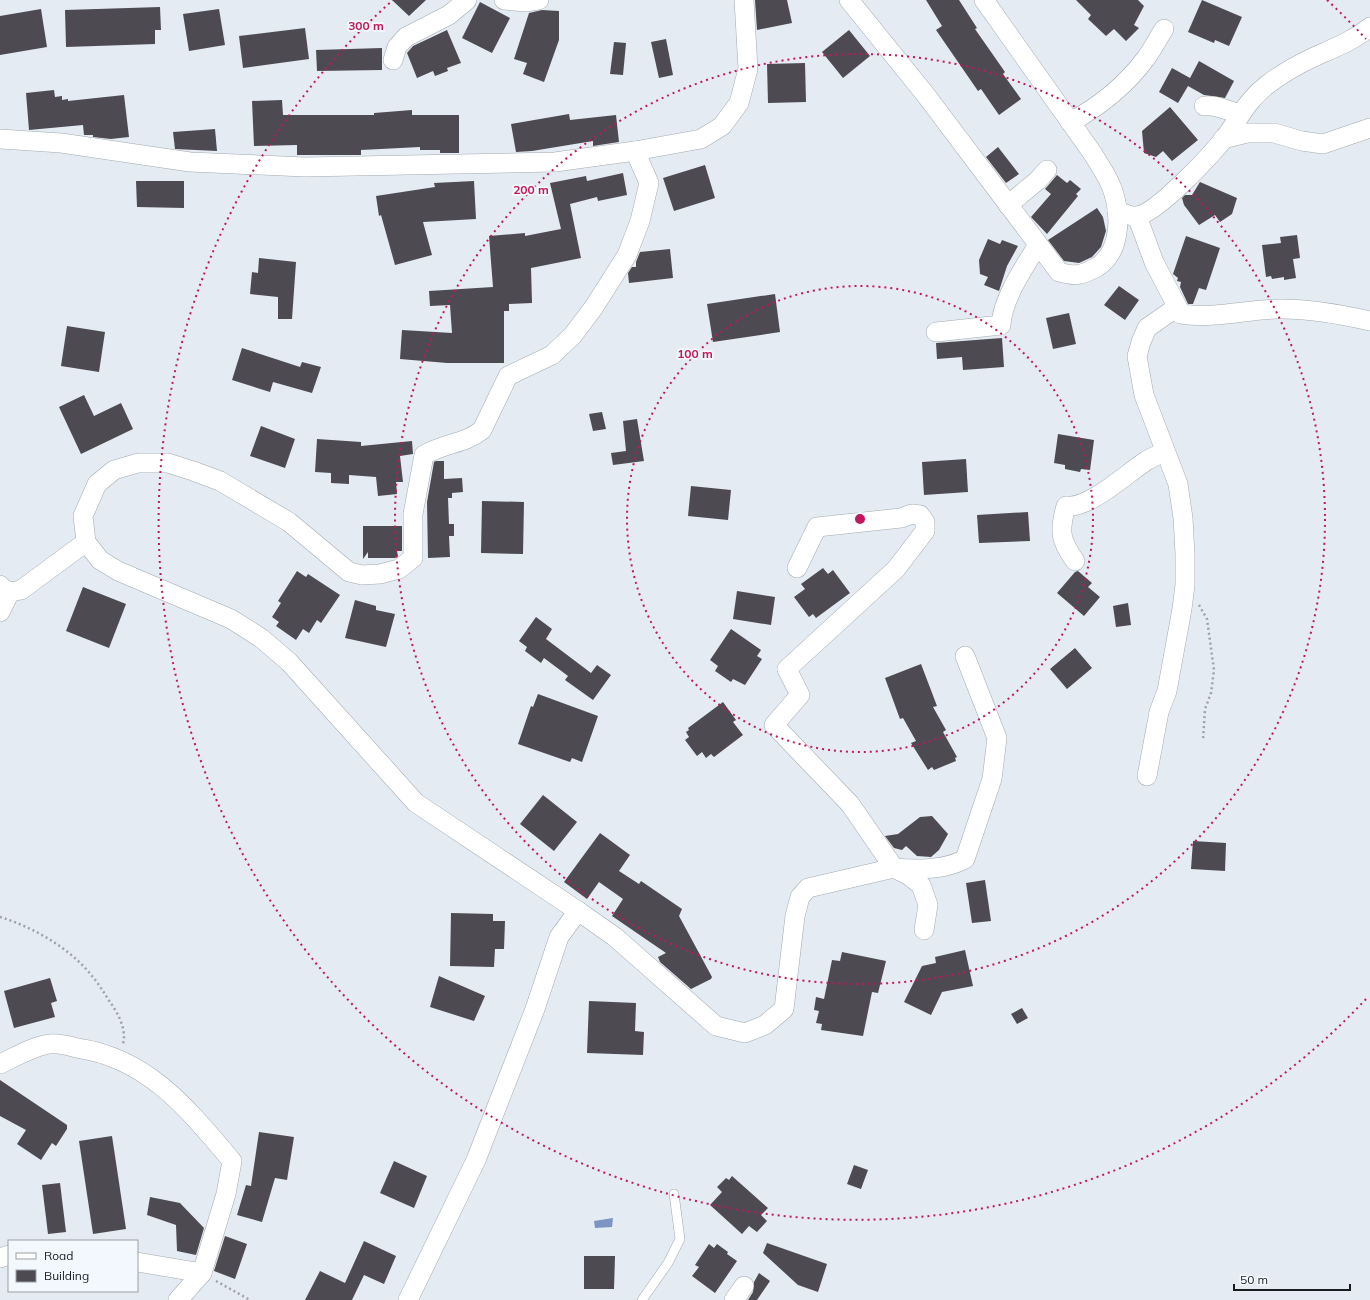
<svg xmlns="http://www.w3.org/2000/svg" width="1370" height="1300" font-family="Mulish,sans-serif">
	<style>
		.water { fill: #7c95c2 }
		.building { fill: #4e4a52 }
		.lines { fill: none; stroke-linecap: round; stroke-linejoin: round }
		.lane-casing { stroke: #a2aab0; stroke-width: 10 }
		.street-casing { stroke: #a2aab0; stroke-width: 20 }
		.path { stroke: #9ca2a7; stroke-width: 2.5; stroke-dasharray: 2 3; stroke-linecap: butt }
		.lane { stroke: #fff; stroke-width: 9 }
		.street { stroke: #fff; stroke-width: 19 }
		.ring { fill: none; stroke: #c2185b; stroke-width: 2; stroke-dasharray: 2 4 }
		.centre { fill: #c2185b; stroke: #f2f8fe; stroke-width: 2 }
		.ring-label { font-size: 12px; text-anchor: middle; font-weight: bold; fill: #c2185b; stroke: #f2f8fe; stroke-width: 4; stroke-linejoin: round; paint-order: stroke }
	</style>
	<rect width="100%" height="100%" fill="#e4ebf2"/>
	<polygon class="water" points="613,1218 612,1227 595,1228 594,1221"/>
	<g class="building">
		<polygon points="392,0 426,0 409,16"/>
		<polygon points="755,0 787,0 792,23 757,30"/>
		<polygon points="926,0 959,0 977,28 975,29 1005,72 1003,74 1021,99 999,115 981,89 978,91 936,30 942,26"/>
		<polygon points="1076,0 1138,0 1144,6 1134,25 1139,28 1126,41 1114,29 1106,36 1088,19 1091,15"/>
		<polygon points="1202,0 1242,17 1229,46 1215,40 1214,43 1188,32"/>
		<polygon points="480,2 510,18 492,53 462,38"/>
		<polygon points="160,7 161,30 155,30 155,44 66,47 65,10"/>
		<polygon points="41,9 47,47 0,55 0,16"/>
		<polygon points="219,9 225,45 189,51 183,14"/>
		<polygon points="542,10 559,11 559,40 544,82 523,74 527,63 514,59 529,13"/>
		<polygon points="305,28 309,59 243,68 239,36"/>
		<polygon points="447,30 461,63 447,68 448,71 435,76 433,71 417,78 407,53 413,46"/>
		<polygon points="849,30 870,56 843,78 822,52"/>
		<polygon points="666,39 673,75 659,78 651,42"/>
		<polygon points="614,42 626,43 623,75 610,74"/>
		<polygon points="382,48 382,70 317,71 316,50"/>
		<polygon points="1199,61 1234,81 1225,98 1204,95 1188,86 1178,103 1159,92 1172,68 1190,78"/>
		<polygon points="805,63 806,102 768,103 767,64"/>
		<polygon points="54,90 55,97 62,96 62,100 68,99 68,101 124,95 129,137 111,139 93,137 93,135 84,135 83,125 29,130 26,93"/>
		<polygon points="282,100 283,115 374,115 374,113 412,110 412,115 459,115 459,153 440,153 440,150 420,150 420,147 361,150 361,155 297,155 297,145 254,146 252,101"/>
		<polygon points="1170,107 1198,140 1172,161 1163,151 1156,157 1144,153 1142,131"/>
		<polygon points="569,114 570,120 616,115 619,142 593,146 593,141 532,151 516,152 511,124"/>
		<polygon points="215,129 217,151 175,149 173,132"/>
		<polygon points="998,147 1019,174 1006,183 986,157"/>
		<polygon points="705,165 715,198 674,211 663,178"/>
		<polygon points="623,173 627,195 598,201 597,197 570,204 581,258 531,268 532,303 509,304 509,311 504,311 504,363 447,363 400,359 402,330 452,333 450,305 430,306 429,291 493,287 489,236 525,233 525,236 561,229 550,183 586,176 587,181"/>
		<polygon points="1057,175 1067,183 1070,180 1081,189 1076,194 1078,196 1047,234 1031,217 1051,194 1045,189"/>
		<polygon points="136,181 184,181 184,208 137,207"/>
		<polygon points="474,181 476,219 423,222 432,255 395,265 381,215 379,216 376,196 435,187 434,183"/>
		<polygon points="1200,182 1237,198 1232,214 1220,222 1215,215 1199,225 1184,205 1182,198 1185,195 1192,195"/>
		<polygon points="1097,208 1103,217 1106,231 1101,247 1092,257 1079,263 1064,261 1048,240"/>
		<polygon points="1297,235 1300,258 1293,259 1296,278 1284,280 1284,277 1272,279 1271,276 1266,277 1262,245 1281,243 1280,237"/>
		<polygon points="1186,236 1220,248 1206,290 1199,288 1193,304 1188,304 1180,287 1181,282 1177,281 1178,278 1173,274"/>
		<polygon points="988,239 1000,244 1002,240 1018,246 1007,266 999,291 984,285 988,277 980,274 979,260"/>
		<polygon points="670,249 673,278 629,283 628,273 632,267 636,267 636,262 640,252"/>
		<polygon points="259,258 296,262 292,319 278,319 278,297 250,294 252,272 258,273"/>
		<polygon points="1119,286 1139,300 1125,320 1104,305"/>
		<polygon points="775,294 780,332 713,342 707,304"/>
		<polygon points="1069,313 1076,344 1053,349 1046,318"/>
		<polygon points="67,326 105,332 99,372 61,366"/>
		<polygon points="1002,338 1004,367 963,370 962,357 937,359 936,343"/>
		<polygon points="242,348 300,367 302,362 321,367 312,393 273,382 270,392 232,380"/>
		<polygon points="84,395 94,416 121,403 133,429 81,454 59,407"/>
		<polygon points="602,412 606,429 593,431 589,414"/>
		<polygon points="637,419 644,461 613,465 611,453 626,451 623,421"/>
		<polygon points="261,426 295,439 285,468 250,456"/>
		<polygon points="1058,434 1094,440 1090,470 1081,469 1080,472 1065,469 1065,465 1054,463"/>
		<polygon points="317,439 361,442 361,446 412,441 413,454 400,456 403,482 396,482 397,494 378,496 376,477 349,475 349,484 331,483 331,473 315,472"/>
		<polygon points="966,459 968,492 924,495 922,462"/>
		<polygon points="436,461 444,461 444,479 462,478 463,492 452,493 452,498 448,498 449,524 454,524 454,536 449,536 450,557 428,558 427,502 434,462"/>
		<polygon points="691,486 731,490 728,520 688,516"/>
		<polygon points="482,501 524,502 523,554 481,553"/>
		<polygon points="1028,512 1030,541 979,543 977,515"/>
		<polygon points="363,526 402,526 402,551 397,551 398,556 395,558 368,558 368,552 363,559"/>
		<polygon points="823,568 828,574 833,570 850,593 816,618 813,614 809,617 794,597 805,589 801,584"/>
		<polygon points="297,571 306,577 308,574 340,595 321,623 317,620 309,633 303,629 296,640 276,626 279,622 272,617 281,603 278,601"/>
		<polygon points="1078,571 1092,583 1088,587 1100,597 1084,616 1057,593 1075,572"/>
		<polygon points="83,587 126,604 109,648 66,631"/>
		<polygon points="737,591 775,597 771,625 733,619"/>
		<polygon points="355,600 376,606 376,610 395,614 386,647 345,638"/>
		<polygon points="1128,603 1131,625 1116,627 1113,606"/>
		<polygon points="536,617 552,629 546,639 591,673 597,665 611,675 593,700 565,680 568,676 544,658 541,663 525,651 527,647 519,641"/>
		<polygon points="731,629 761,650 757,656 762,659 745,685 733,679 731,682 715,671 718,666 710,660"/>
		<polygon points="1075,648 1092,668 1067,689 1050,669"/>
		<polygon points="921,664 937,706 933,707 946,730 943,732 957,757 955,758 956,761 934,770 932,767 928,770 911,743 916,741 903,718 900,719 885,678"/>
		<polygon points="538,694 598,716 582,762 572,758 570,762 518,744 531,706 533,707"/>
		<polygon points="723,702 736,720 733,722 743,735 714,757 711,754 706,758 702,752 697,756 685,740 689,737 686,732 689,730 688,728"/>
		<polygon points="543,795 577,822 554,851 520,824"/>
		<polygon points="932,816 948,834 939,850 931,857 917,856 906,846 902,850 894,848 885,836 898,834 920,817"/>
		<polygon points="600,833 630,855 619,871 639,884 641,881 682,909 679,916 712,977 711,979 691,989 660,962 658,957 666,953 612,916 623,899 599,882 587,899 564,882"/>
		<polygon points="1193,841 1226,843 1225,871 1191,869"/>
		<polygon points="985,880 991,921 972,923 966,883"/>
		<polygon points="451,913 493,914 493,921 505,921 504,949 495,949 494,967 450,966"/>
		<polygon points="965,950 973,986 942,992 931,1015 904,1002 922,966 936,963 935,957"/>
		<polygon points="842,952 886,961 878,993 872,992 863,1036 821,1030 822,1024 816,1023 819,1011 814,1010 816,997 824,999 832,960 840,961"/>
		<polygon points="439,976 485,996 474,1021 430,1007"/>
		<polygon points="50,978 57,1001 51,1003 55,1017 14,1028 4,991"/>
		<polygon points="589,1001 636,1003 635,1031 644,1032 643,1055 587,1053"/>
		<polygon points="1022,1008 1028,1018 1017,1024 1011,1014"/>
		<polygon points="0,1080 67,1125 67,1129 56,1146 52,1143 41,1160 17,1144 26,1130 0,1116"/>
		<polygon points="259,1132 294,1137 287,1180 275,1178 262,1222 237,1215 246,1185 251,1186"/>
		<polygon points="112,1136 126,1229 93,1234 79,1141"/>
		<polygon points="394,1161 427,1176 414,1208 380,1193"/>
		<polygon points="854,1165 868,1170 861,1189 847,1184"/>
		<polygon points="732,1176 768,1208 761,1215 767,1221 757,1232 749,1226 742,1234 710,1205 722,1192 717,1187 726,1178 729,1180"/>
		<polygon points="60,1183 66,1232 48,1234 42,1185"/>
		<polygon points="150,1197 180,1203 204,1228 196,1255 177,1251 176,1225 147,1215"/>
		<polygon points="225,1236 247,1244 235,1279 214,1271"/>
		<polygon points="364,1241 396,1256 384,1284 364,1275 352,1300 305,1300 320,1271 345,1283"/>
		<polygon points="767,1243 827,1264 818,1292 798,1285 763,1253"/>
		<polygon points="709,1244 714,1248 717,1244 728,1252 727,1254 737,1261 715,1293 692,1276 699,1267 695,1265"/>
		<polygon points="584,1256 615,1256 614,1289 584,1289"/>
		<polygon points="759,1273 770,1281 757,1300 748,1300 753,1292 754,1282"/>
	</g>
	<g class="lines">
		<g class="lane-casing">
			<polyline id="lane" points="642,1300 668,1263 680,1239 674,1194"/>
		</g>
		<g class="street-casing">
			<g id="street">
				<polyline points="504,0 527,2 539,0"/>
				<path d="M 849,0 L 925,94 L 1059,272 C 1076,277 1082,275 1097,267 C 1121,252 1121,216 1113,191 C 1109,178 1100,166 1093,154 L 984,0"/>
				<polyline points="393,60 397,47 406,37 449,15 467,0"/>
				<path d="M 1204,106 C 1215,104 1228,111 1240,114"/>
				<path d="M 1070,122 C 1098,108 1127,84 1146,58 C 1153,49 1158,38 1164,29"/>
				<polyline points="0,139 61,143 190,162 305,167 555,162 635,151 701,139 722,126 739,103 748,69 744,0"/>
				<polyline points="1223,139 1247,133 1274,133 1302,141 1323,144 1370,128"/>
				<polyline points="1008,205 1037,181 1047,170"/>
				<path d="M 1117,211 C 1123,213 1131,217 1137,216 C 1156,214 1210,156 1223,140 C 1239,120 1245,102 1267,85 C 1281,74 1297,65 1314,57 C 1334,48 1353,41 1370,27"/>
				<path d="M 1137,216 L 1154,262 L 1181,314 C 1213,319 1244,310 1276,309 C 1307,308 1340,314 1370,321"/>
				<path d="M 936,332 L 1001,325 C 1002,300 1024,267 1038,245"/>
				<path d="M 1075,561 C 1060,540 1059,531 1066,506 C 1089,509 1126,474 1146,461 C 1152,457 1159,455 1165,451"/>
				<path d="M 797,568 L 817,527 L 901,518 L 912,514 L 920,515 L 925,522 L 925,531 L 896,569 L 787,669 L 800,695 L 774,725 L 850,804 L 894,868 C 916,870 945,870 965,859 L 992,779 L 997,738 L 965,656"/>
				<polyline points="0,585 2,588 10,592 21,590 86,542"/>
				<polyline points="0,612 10,592"/>
				<polyline points="1147,776 1159,712 1167,691 1182,609 1185,585 1185,554 1183,518 1178,484 1144,395 1137,356 1141,342 1147,328 1177,307"/>
				<path d="M 578,911 L 416,803 L 289,662 L 261,638 L 231,619 L 118,571 L 100,560 L 86,542 L 83,516 L 97,484 L 114,470 L 138,463 L 168,463 L 193,471 L 220,481 L 289,522 L 349,572 L 362,575 L 380,574 L 399,569 L 413,558 L 413,514 L 424,455 C 444,443 465,444 482,430 L 508,376 L 552,355 L 573,335 L 594,307 L 627,255 L 640,221 L 649,183 L 635,151"/>
				<path d="M 0,1064 C 13,1058 36,1045 50,1044 C 59,1043 69,1046 77,1048 C 148,1058 189,1110 232,1161 L 226,1194 L 202,1273 L 178,1300"/>
				<polyline points="0,1258 9,1255"/>
				<polyline points="137,1262 202,1273"/>
				<polyline points="408,1300 476,1160 535,1009 559,937 578,911 615,937 716,1026 745,1033 765,1025 784,1009 795,916 800,897 808,888 894,868 908,875 921,885 928,905 924,930"/>
				<polyline points="734,1300 744,1286"/>
			</g>
		</g>
		<g class="path">
			<polyline points="1199,605 1207,619 1214,670 1211,693 1205,709 1203,740"/>
			<path d="M 0,917 C 33,927 70,948 92,976 C 99,984 104,993 110,1002 C 118,1013 127,1030 123,1044"/>
			<polyline points="216,1281 250,1300"/>
		</g>
		<use href="#lane" class="lane"/>
		<use href="#street" class="street"/>
	</g>
	<g class="ring">
		<circle cx="860" cy="519" r="233"/>
		<circle cx="860" cy="519" r="465"/>
		<path d="M1366 999A698 698 0 1 1 393 0M1327 0A698 698 0 0 1 1366 39"/>
	</g>
	<circle cx="860" cy="519" r="6" class="centre"/>
	<g class="ring-label">
		<text x="366" y="30">300 m</text>
		<text x="531" y="194">200 m</text>
		<text x="695" y="358">100 m</text>
	</g>
	<rect x="8" y="1240" width="130" height="52" fill="#f2f8fe" stroke="#9ba0a4"/>
	<rect x="16" y="1253" width="20" height="6" fill="#ffffff" stroke="#9ba0a4"/>
	<text x="44" y="1260" font-size="12" fill="#191c1e">Road</text>
	<rect x="16" y="1270" width="20" height="12" fill="#4e4a52" stroke="#9ba0a4"/>
	<text x="44" y="1280" font-size="12" fill="#191c1e">Building</text>
	<path d="M1234 1284v6h116v-6" fill="none" stroke="#191c1e" stroke-width="2"/>
	<text x="1240" y="1284" font-size="12" fill="#191c1e" stroke="#f2f8fe" stroke-width="3" paint-order="stroke">50 m</text>
</svg>
